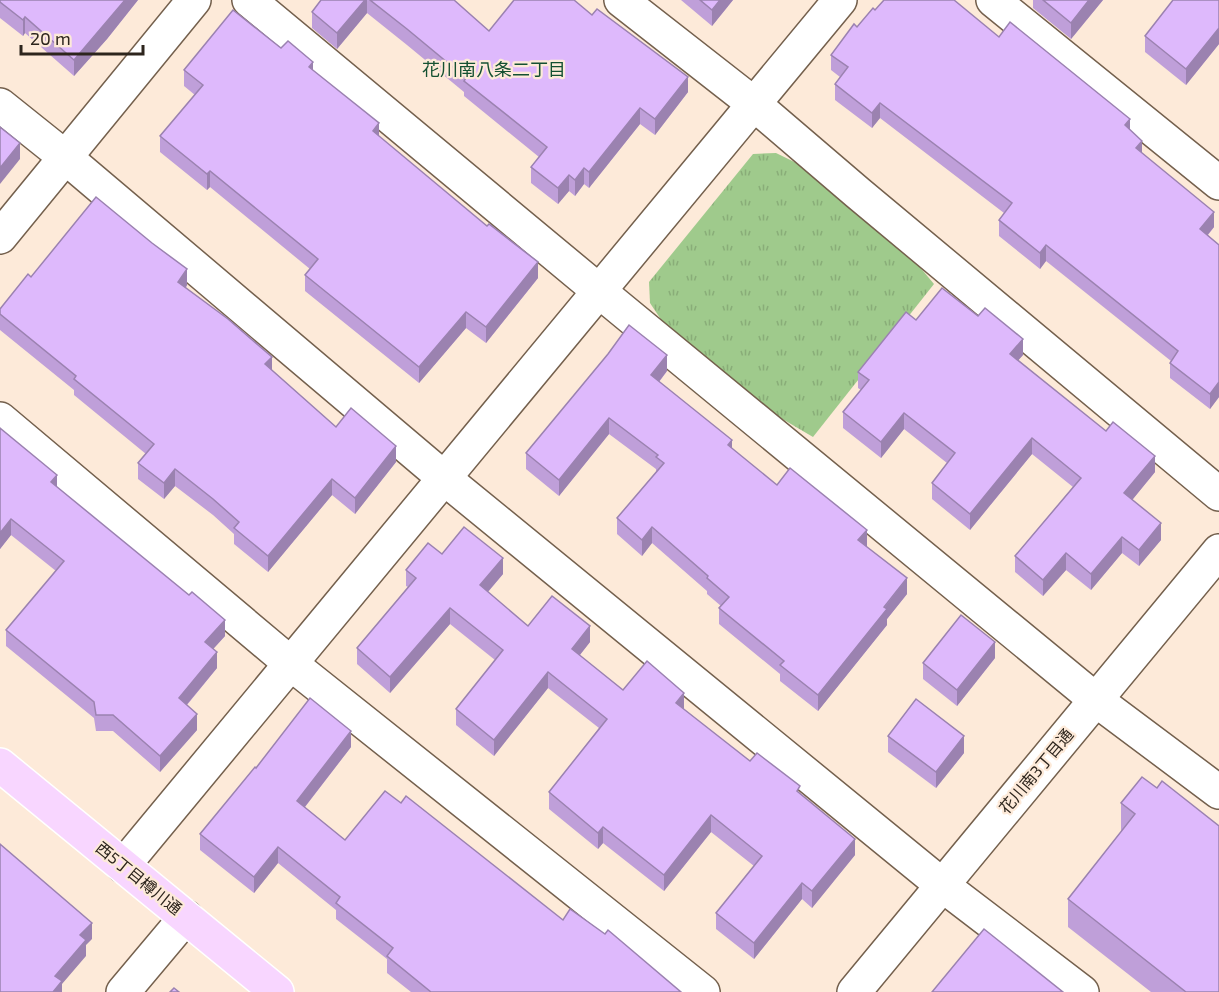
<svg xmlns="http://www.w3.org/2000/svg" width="1219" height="992" font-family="'Exo 2','Noto Sans JP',sans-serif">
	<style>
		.grass { fill: url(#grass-tufts) }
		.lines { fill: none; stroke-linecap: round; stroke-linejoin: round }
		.minor-casing { stroke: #74604d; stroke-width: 36 }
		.major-casing { stroke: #fff; stroke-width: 36 }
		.minor { stroke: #fff; stroke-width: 33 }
		.major { stroke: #f8d6ff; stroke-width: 33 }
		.wall { fill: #bf9fd9 }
		.shaded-wall { fill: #9b82b0 }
		.building { fill: #deb9fc; stroke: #9b82b0; stroke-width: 1.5 }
		.labels { text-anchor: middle; stroke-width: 4.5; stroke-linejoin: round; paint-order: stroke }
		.street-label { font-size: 16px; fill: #2d251d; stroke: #fdead9 }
		.neighbourhood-label { font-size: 18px; fill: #145032; stroke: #fdead9 }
	</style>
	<defs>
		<pattern id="grass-tufts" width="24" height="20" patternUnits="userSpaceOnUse" patternTransform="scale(1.5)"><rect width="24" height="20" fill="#9fca8c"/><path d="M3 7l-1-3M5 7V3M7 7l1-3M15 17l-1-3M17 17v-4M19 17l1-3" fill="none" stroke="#89ad78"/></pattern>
	</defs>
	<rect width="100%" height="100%" fill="#fdead9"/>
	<polygon class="grass" points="776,153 858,193 934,284 813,437 692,366 650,303 649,282 753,154"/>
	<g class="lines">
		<g class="minor-casing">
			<g id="minor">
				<polyline points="249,0 599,291 1096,700 1219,792"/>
				<polyline points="621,0 754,104 858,193 1219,494"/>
				<polyline points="993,0 1219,183"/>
				<polyline points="0,105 65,157 444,478 942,885 1082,992"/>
				<polyline points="0,237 194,0"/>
				<polyline points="0,419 290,663 703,992"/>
				<polyline points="123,866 840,0"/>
				<polyline points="123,992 186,917"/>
				<polyline points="854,992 1219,551"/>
			</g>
		</g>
		<g class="major-casing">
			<polyline id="major" points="0,765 277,992"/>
		</g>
		<use href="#minor" class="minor"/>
		<use href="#major" class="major"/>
	</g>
	<g class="wall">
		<polygon points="0,0 138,0 107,39 74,76 25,33 23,36 0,18"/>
		<polygon points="321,0 454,0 489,31 688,92 655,135 640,124 589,188 584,184 575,196 569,191 558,204 531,183 531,167 539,157 464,96 464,92 407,45 367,13 337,49 312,28 312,12"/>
		<polygon points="681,0 733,0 712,26"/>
		<polygon points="1033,0 1103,0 1071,39 1033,8"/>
		<polygon points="1219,0 1219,44 1186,85 1145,52 1145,36"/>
		<polygon points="875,10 999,37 1130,130 1142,153 1214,227 1208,235 1219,245 1219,397 1210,409 1170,378 1170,363 1171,361 1046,261 1040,269 999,236 999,220 1004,213 880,118 872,128 835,100 835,84 840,77 831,70 831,55"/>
		<polygon points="281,48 313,71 379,137 538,278 486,343 466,328 419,383 305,291 305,275 310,269 210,187 207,190 160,152 160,136 195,95 184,86 184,70"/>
		<polygon points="31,277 187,285 186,288 272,370 336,427 396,462 355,514 332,495 268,572 234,544 234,534 213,515 175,486 164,499 138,479 138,463 146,454 74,395 74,390 0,330 0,309"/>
		<polygon points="916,320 1023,355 1018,360 1155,472 1132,500 1161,540 1139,566 1122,553 1091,590 1066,570 1043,596 1015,572 1015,556 1073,487 1032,454 970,530 932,499 932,483 947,463 904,429 881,458 843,428 843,412 861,390 858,388 858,372"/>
		<polygon points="667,371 659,382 732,449 777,485 867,546 866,547 907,594 887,619 887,625 818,711 780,681 780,674 719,624 719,608 721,606 707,594 707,591 652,543 642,556 617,534 617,518 656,472 656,469 609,434 559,496 526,469 526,453"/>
		<polygon points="0,428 57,487 225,636 213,649 217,668 187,705 197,730 160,772 113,731 96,731 94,718 6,646 6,630 56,571 11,535 0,549"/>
		<polygon points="442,554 503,574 488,592 528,626 590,642 579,656 623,690 684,709 750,761 800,794 855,855 812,908 802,899 754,959 716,929 716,913 754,866 711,832 664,891 603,843 598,849 549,809 549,792 599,728 548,688 494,756 456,725 456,709 495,660 450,624 390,693 357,664 357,648 408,587 406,586 406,570"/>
		<polygon points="995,658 957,706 923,679 923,663"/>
		<polygon points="888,736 964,753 936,788 888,752"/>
		<polygon points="351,747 305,807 345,840 401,803 563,920 681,992 411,992 387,973 387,959 336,919 336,910 278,863 254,893 200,850 200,834 256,768"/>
		<polygon points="1157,788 1219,992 1151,992 1068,927 1068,899 1121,832 1121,803"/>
	</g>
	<g class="shaded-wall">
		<polygon points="125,0 138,0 107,39 74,76 74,60"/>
		<polygon points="365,0 367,0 367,13 337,49 337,33"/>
		<polygon points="720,0 733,0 712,26 712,10"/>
		<polygon points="1089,0 1103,0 1071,39 1071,23"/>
		<polygon points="25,17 25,33 23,36 23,20"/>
		<polygon points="1219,28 1219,44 1186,85 1186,69"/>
		<polygon points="313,62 313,78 309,67"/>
		<polygon points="688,77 688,92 655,135 655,119"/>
		<polygon points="880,103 880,118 872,128 872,113"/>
		<polygon points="640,108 640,124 589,188 589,172"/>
		<polygon points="1130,119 1130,135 1125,125"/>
		<polygon points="379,123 379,139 373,131"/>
		<polygon points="1142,141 1142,156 1136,148"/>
		<polygon points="20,143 20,159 0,184 0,168"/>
		<polygon points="584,168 584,184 575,196 575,180"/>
		<polygon points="210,171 210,187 207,190 207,174"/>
		<polygon points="569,175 569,191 558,204 558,188"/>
		<polygon points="1214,212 1214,227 1200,244 1200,229"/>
		<polygon points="1046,245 1046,261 1040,269 1040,253"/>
		<polygon points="538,262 538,278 486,343 486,327"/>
		<polygon points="187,269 187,285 178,298 178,282"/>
		<polygon points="466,312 466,328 419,383 419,367"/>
		<polygon points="1023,339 1023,355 1010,370 1010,354"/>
		<polygon points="667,355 667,371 651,392 651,375"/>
		<polygon points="272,357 272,373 265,364"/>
		<polygon points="1219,382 1219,397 1210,409 1210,394"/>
		<polygon points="904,413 904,429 881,458 881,442"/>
		<polygon points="609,418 609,434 559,496 559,480"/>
		<polygon points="1032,438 1032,454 970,530 970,514"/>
		<polygon points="732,440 732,456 728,445"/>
		<polygon points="396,446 396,462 355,514 355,498"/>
		<polygon points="1155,456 1155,472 1124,510 1124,493"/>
		<polygon points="175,469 175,486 164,499 164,483"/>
		<polygon points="57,475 57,491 51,482"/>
		<polygon points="332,479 332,495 268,572 268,556"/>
		<polygon points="11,519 11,535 0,549 0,533"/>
		<polygon points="1161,523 1161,540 1139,566 1139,550"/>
		<polygon points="652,527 652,543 642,556 642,540"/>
		<polygon points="867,530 867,546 858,556 858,540"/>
		<polygon points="1122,537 1122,553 1091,590 1091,574"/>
		<polygon points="1066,553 1066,570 1043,596 1043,580"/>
		<polygon points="503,558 503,574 480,601 480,585"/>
		<polygon points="907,578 907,594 887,619 887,625 818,711 818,695"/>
		<polygon points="450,608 450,624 390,693 390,677"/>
		<polygon points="225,620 225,636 205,658 205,642"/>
		<polygon points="590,626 590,642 572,665 572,649"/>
		<polygon points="995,642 995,658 957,706 957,690"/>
		<polygon points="217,652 217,668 179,714 179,698"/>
		<polygon points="548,672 548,688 494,756 494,740"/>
		<polygon points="684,693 684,709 676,719 676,703"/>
		<polygon points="197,714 197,730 160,772 160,756"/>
		<polygon points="351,731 351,747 297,817 297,801"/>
		<polygon points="964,736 964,753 936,788 936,772"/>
		<polygon points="711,815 711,832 664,891 664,875"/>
		<polygon points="603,827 603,843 598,849 598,833"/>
		<polygon points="855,839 855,855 812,908 812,891"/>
		<polygon points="278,847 278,863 254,893 254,877"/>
		<polygon points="802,883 802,899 754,959 754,943"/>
		<polygon points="92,923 92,939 86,945 86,956 62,984 62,992 53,992 55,976 80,935"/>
	</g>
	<g class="building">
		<polygon points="0,0 125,0 74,60 25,17 23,20 0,2"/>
		<polygon points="321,0 365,0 337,33 312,12"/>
		<polygon points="370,0 454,0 489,31 514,0 574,0 592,15 597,9 688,77 655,119 640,108 589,172 584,168 575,180 569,175 558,188 531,167 547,147 464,81 466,78 407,29"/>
		<polygon points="700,0 720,0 712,10"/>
		<polygon points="884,0 954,0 999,37 1010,22 1130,119 1125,125 1142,141 1136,148 1214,212 1200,229 1219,245 1219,382 1210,394 1170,363 1178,351 1046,245 1040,253 999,220 1012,203 880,103 872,113 835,84 848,67 831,55 854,24 857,27 873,8 875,10"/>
		<polygon points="1043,0 1089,0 1071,23"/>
		<polygon points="1173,0 1219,0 1219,28 1186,69 1145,36"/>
		<polygon points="233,10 281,48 288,41 313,62 309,67 379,123 373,131 487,226 489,224 538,262 486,327 466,312 419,367 305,275 318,259 210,171 207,174 160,136 203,85 184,70"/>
		<polygon points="0,127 20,143 0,168"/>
		<polygon points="96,197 152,243 187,269 178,282 228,319 272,357 265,364 336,427 351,408 396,446 355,498 332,479 268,556 234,528 239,522 213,499 175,469 164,483 138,463 154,444 74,379 76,376 0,314 0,309 28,274 31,277"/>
		<polygon points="942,288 978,316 985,308 1023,339 1010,354 1106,431 1113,422 1155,456 1124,493 1161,523 1139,550 1122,537 1091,574 1066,553 1043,580 1015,556 1081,478 1032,438 970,514 932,483 955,453 904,413 881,442 843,412 869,380 858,372 906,312 916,320"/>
		<polygon points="629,325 667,355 651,375 732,440 728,445 777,485 790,468 867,530 858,540 907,578 884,607 887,609 818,695 780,665 784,661 719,608 729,597 707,578 708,576 652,527 642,540 617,518 664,463 656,457 658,455 609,418 559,480 526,453 608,354"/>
		<polygon points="0,428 57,475 51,482 189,595 192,592 225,620 205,642 217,652 179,698 197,714 160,756 113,715 96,715 94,702 6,630 64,561 11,519 0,533"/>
		<polygon points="464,527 503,558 480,585 528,626 552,596 590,626 572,649 623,690 647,661 684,693 676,703 750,761 757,753 800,786 797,791 855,839 812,891 802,883 754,943 716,913 762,856 711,815 664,875 603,827 598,833 549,792 607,719 548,672 494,740 456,709 503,650 450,608 390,677 357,648 416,578 406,570 428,543 442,554"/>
		<polygon points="961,615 995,642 957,690 923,663"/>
		<polygon points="310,698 351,731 297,801 345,840 385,791 401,803 406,796 563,920 570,909 605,934 608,930 681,992 431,992 387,956 393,948 336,903 340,897 278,847 254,877 200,834 255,767 256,768"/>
		<polygon points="916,699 964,736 936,772 888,736"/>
		<polygon points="1142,777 1157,788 1162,781 1219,826 1219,992 1186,992 1068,899 1135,814 1121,803"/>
		<polygon points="0,844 92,923 80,935 86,940 55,976 62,981 53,992 0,992"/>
		<polygon points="984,929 1063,992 932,992"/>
		<polygon points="174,988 179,992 170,992"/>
	</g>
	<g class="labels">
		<g class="street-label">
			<text transform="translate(1036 771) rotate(-50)" y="6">花川南3丁目通</text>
			<text transform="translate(139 878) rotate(39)" y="6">西5丁目樽川通</text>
		</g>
		<g class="neighbourhood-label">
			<text x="494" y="76">花川南八条二丁目</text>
		</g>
	</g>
	<path d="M21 45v9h122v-9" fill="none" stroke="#2d251d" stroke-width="3"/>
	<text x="30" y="45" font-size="18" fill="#2d251d" stroke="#fdead9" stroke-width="4.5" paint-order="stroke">20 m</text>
</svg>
